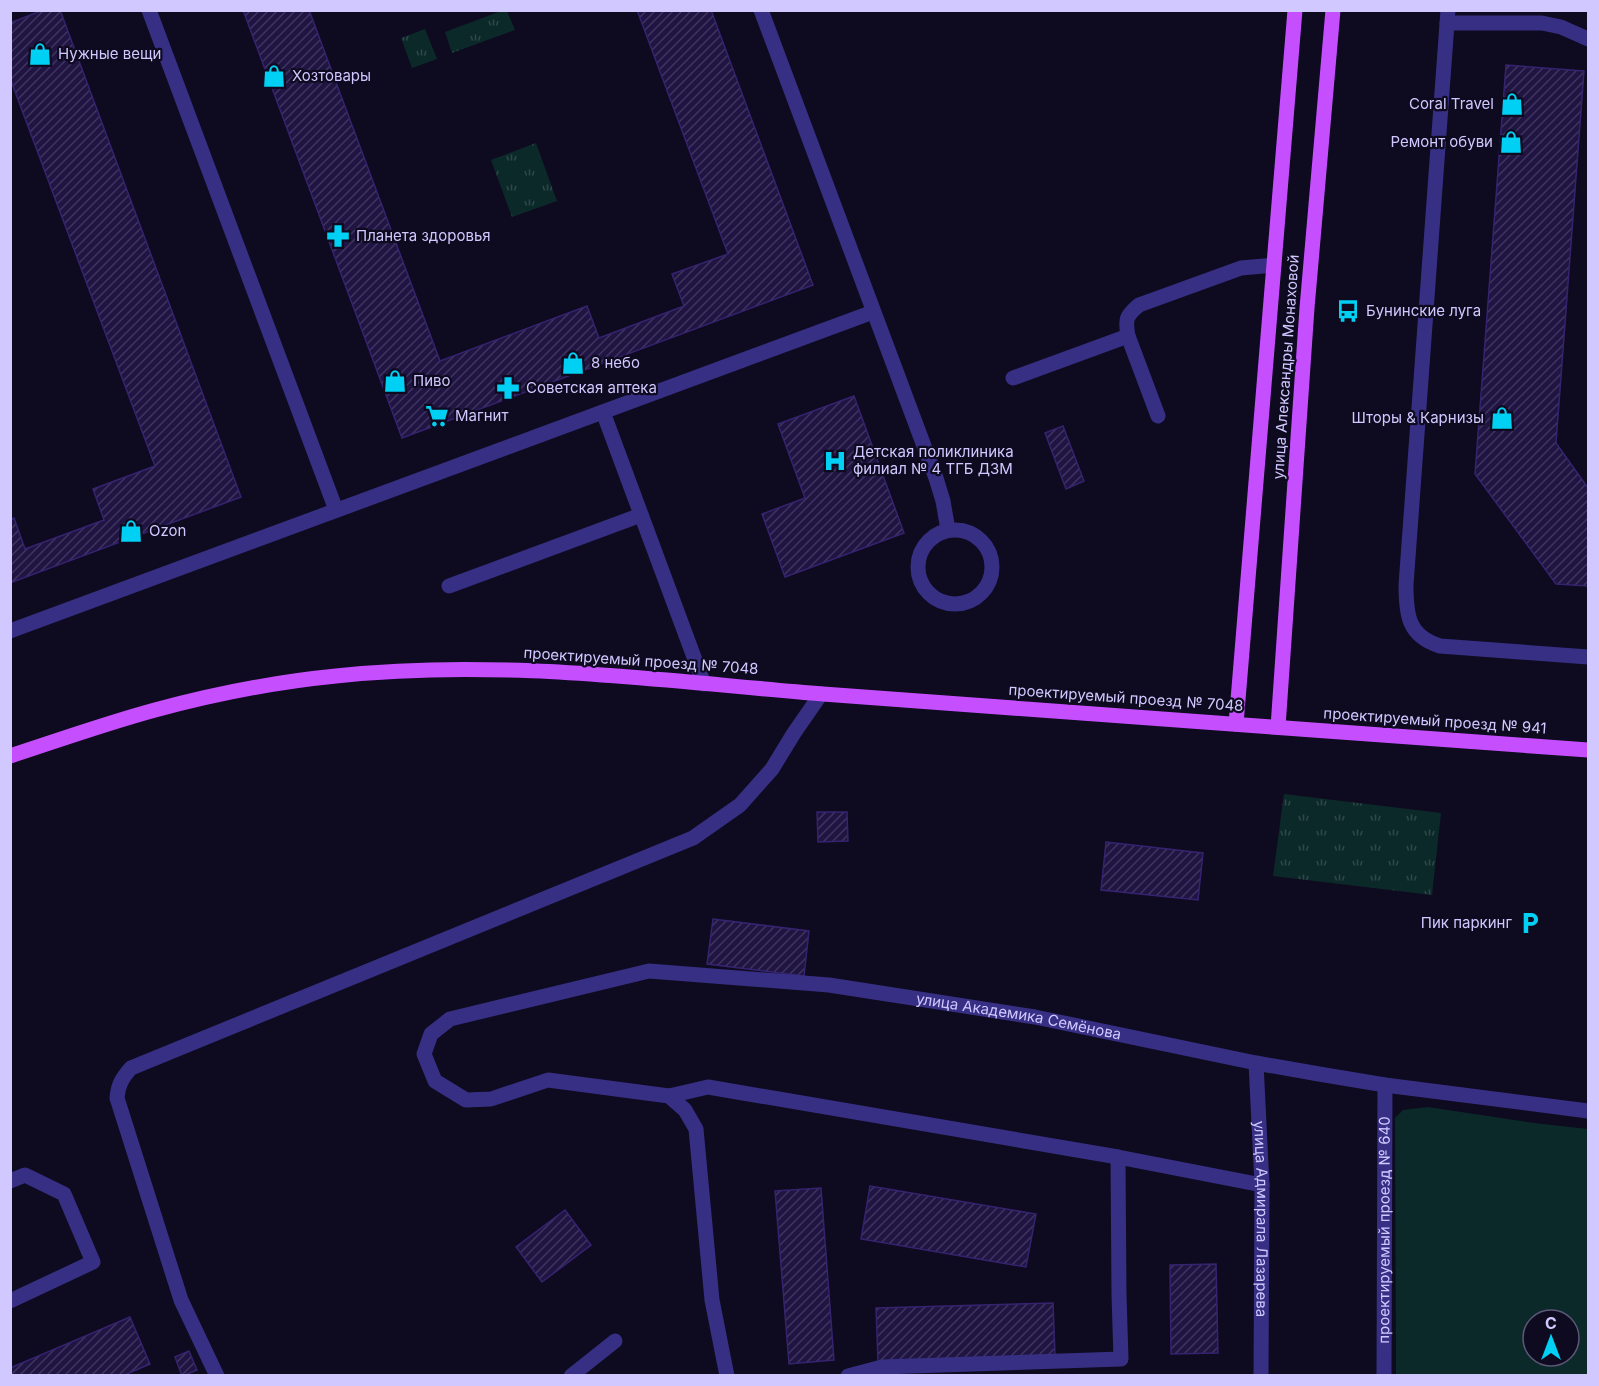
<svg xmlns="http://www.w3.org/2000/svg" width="1599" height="1386" font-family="Inter,sans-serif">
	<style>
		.green { fill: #0c2929; fill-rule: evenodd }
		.park { fill: url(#park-tufts) }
		.building { fill: url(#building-hatch); stroke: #362370; stroke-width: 1.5 }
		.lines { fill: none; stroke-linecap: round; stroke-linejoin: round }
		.minor { stroke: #362f83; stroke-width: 15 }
		.major { stroke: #c54fff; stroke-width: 15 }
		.labels { text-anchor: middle; stroke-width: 4.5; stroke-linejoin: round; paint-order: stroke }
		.poi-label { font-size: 15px; fill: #d0c8ff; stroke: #0e0a1f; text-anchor: start }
		.street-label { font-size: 15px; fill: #d0c8ff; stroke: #0e0a1f }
	</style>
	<defs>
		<pattern id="park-tufts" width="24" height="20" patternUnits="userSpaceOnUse" patternTransform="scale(1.5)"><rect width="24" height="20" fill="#0c2929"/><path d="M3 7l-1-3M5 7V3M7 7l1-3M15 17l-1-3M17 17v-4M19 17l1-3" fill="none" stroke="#2e4749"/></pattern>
		<pattern id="building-hatch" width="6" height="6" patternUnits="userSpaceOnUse" patternTransform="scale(1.5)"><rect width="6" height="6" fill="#1f1442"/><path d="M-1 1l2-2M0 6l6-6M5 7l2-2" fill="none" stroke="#3e355e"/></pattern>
	</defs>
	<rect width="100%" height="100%" fill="#0e0a1f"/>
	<path class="green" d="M 1428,1107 L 1534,1123 L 1588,1129 L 1588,1375 L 1396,1375 L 1395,1118 L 1403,1110 ZM 1533,1320 L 1569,1320 L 1569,1356 L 1533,1356 Z"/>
	<g class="park">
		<polygon points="504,10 507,11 515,30 452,53 445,32"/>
		<polygon points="425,29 437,59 412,68 401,38"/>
		<polygon points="536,143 557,201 512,217 491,160"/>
		<polygon points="1284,794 1441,813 1432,895 1273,876"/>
	</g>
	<g class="building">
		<polygon points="43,10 60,10 241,497 10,583 10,520 14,518 25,549 104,520 93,489 155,466 10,78 10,23"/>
		<polygon points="243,10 309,10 440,361 587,306 599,338 607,335 684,306 672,274 728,254 637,10 711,10 813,285 402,438"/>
		<polygon points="1506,65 1584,71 1556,443 1588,488 1588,586 1556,584 1475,474"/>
		<polygon points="854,396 904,533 785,577 762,514 805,498 778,424"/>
		<polygon points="1063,426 1084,481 1066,489 1045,433"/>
		<polygon points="817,812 847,812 848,841 818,842"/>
		<polygon points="1106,842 1203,853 1198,900 1101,890"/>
		<polygon points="713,919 809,931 804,976 707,964"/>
		<polygon points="870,1186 1036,1214 1026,1267 861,1239"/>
		<polygon points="821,1188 834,1360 789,1364 775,1191"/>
		<polygon points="565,1210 591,1245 542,1282 516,1247"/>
		<polygon points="1216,1264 1218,1353 1171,1354 1170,1265"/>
		<polygon points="1053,1303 1055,1356 878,1362 876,1308"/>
		<polygon points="130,1317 150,1364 122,1376 10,1376 10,1368"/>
		<polygon points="189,1351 197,1370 182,1376 175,1357"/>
	</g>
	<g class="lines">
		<g class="minor">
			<polyline points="149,10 336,510"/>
			<polyline points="761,10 936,478 943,501 948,530"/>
			<path d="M 1448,10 L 1406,585 C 1406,615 1408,636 1440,646 L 1588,657"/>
			<polyline points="1447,23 1542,23 1561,27 1588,39"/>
			<polyline points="1013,378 1128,336"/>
			<polyline points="603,412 704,684"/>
			<path d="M 1158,416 L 1128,336 C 1125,319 1126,316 1139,305 L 1241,268 L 1274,265"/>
			<circle cx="955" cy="567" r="37"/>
			<polyline points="449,586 641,515"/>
			<polyline points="10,631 873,312"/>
			<path id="s1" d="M 1256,1063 L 1262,1185 L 1261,1376"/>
			<polyline points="669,1096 708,1087 1118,1157 1262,1185"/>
			<polyline points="10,1181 25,1175 64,1194 93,1262 10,1301"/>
			<path d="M 217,1376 L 181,1300 L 117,1098 C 118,1085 122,1078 131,1068 L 693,838 L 740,805 L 772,769 L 794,733 L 821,694"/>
			<polyline points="571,1376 615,1341"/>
			<path id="s2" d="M 727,1376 L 712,1300 L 696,1129 L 685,1110 L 669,1096 L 548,1080 L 491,1099 L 466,1100 L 435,1081 L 424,1054 L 431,1034 L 450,1019 L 649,971 L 829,985 L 1035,1017 L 1256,1063 L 1319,1074 L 1385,1085 L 1588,1111"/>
			<polyline points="848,1376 882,1367 1121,1359 1119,1295 1118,1157"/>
			<path id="s3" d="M 1384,1376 L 1385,1085"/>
		</g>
		<g class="major">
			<polyline points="1236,724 1295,10"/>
			<polyline points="1278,727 1307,308 1333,10"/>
			<path d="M 10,756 C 59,740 107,723 155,710 C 214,694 275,682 336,676 C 498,658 661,681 823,694 C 1078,714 1333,731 1588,750"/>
		</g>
	</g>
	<defs>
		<g id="shop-bare" transform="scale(1.8)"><path d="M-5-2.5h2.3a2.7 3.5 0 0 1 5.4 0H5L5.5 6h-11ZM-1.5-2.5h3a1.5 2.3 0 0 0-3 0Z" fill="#00d0f3" stroke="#0e0a1f" stroke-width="2.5" paint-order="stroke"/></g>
		<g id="pharmacy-bare" transform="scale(1.8)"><path d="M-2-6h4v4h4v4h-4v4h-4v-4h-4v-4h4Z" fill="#00d0f3" stroke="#0e0a1f" stroke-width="2.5" paint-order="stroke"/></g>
		<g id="bus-bare" transform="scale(1.8)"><path d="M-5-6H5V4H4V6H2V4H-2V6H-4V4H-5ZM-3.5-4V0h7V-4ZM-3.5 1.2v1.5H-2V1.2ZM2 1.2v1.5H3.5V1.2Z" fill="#00d0f3" stroke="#0e0a1f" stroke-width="2.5" paint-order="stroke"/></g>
		<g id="supermarket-bare" transform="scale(1.8)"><path d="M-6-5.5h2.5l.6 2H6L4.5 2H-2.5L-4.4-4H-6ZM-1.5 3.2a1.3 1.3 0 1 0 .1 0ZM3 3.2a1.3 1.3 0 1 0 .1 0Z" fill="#00d0f3" stroke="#0e0a1f" stroke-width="2.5" paint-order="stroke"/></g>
		<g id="hospital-bare" transform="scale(1.8)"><path d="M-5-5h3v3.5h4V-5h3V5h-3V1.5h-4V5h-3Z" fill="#00d0f3" stroke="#0e0a1f" stroke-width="2.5" paint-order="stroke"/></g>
		<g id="parking-bare" transform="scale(1.8)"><path d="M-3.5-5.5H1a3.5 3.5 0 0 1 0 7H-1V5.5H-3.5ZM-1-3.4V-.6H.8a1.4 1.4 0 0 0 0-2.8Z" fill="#00d0f3" stroke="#0e0a1f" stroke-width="2.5" paint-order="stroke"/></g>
	</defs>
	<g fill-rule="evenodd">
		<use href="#shop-bare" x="40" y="54"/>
		<use href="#shop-bare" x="274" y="76"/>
		<use href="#shop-bare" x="1512" y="104"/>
		<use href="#shop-bare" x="1511" y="142"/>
		<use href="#pharmacy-bare" x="338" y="236"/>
		<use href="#bus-bare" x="1348" y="311"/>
		<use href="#shop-bare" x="573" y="363"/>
		<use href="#shop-bare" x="395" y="381"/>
		<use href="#pharmacy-bare" x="508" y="388"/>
		<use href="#supermarket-bare" x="437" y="416"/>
		<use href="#shop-bare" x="1502" y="418"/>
		<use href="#hospital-bare" x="835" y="461"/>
		<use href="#shop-bare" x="131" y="531"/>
		<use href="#parking-bare" x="1530" y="923"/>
	</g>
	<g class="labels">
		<g class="poi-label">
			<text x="58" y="59">Нужные вещи</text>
			<text x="292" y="81">Хозтовары</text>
			<text x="1494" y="109" text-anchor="end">Coral Travel</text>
			<text x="1493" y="147" text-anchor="end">Ремонт обуви</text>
			<text x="356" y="241">Планета здоровья</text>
			<text x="1366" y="316">Бунинские луга</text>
			<text x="591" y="368">8 небо</text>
			<text x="413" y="386">Пиво</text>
			<text x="526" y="393">Советская аптека</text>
			<text x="455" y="421">Магнит</text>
			<text x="1484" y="423" text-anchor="end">Шторы &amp; Карнизы</text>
			<text x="853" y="457">Детская поликлиника<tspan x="853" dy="17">филиал № 4 ТГБ ДЗМ</tspan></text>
			<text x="149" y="536">Ozon</text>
			<text x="1512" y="928" text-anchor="end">Пик паркинг</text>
		</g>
		<g class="street-label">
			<text transform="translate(1286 367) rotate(-86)" y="5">улица Александры Монаховой</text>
			<text transform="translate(641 661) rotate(4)" y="5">проектируемый проезд № 7048</text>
			<text transform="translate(1126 698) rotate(4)" y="5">проектируемый проезд № 7048</text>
			<text transform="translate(1435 721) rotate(4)" y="5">проектируемый проезд № 941</text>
			<text dy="5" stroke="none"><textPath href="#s2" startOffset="1188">улица Академика Семёнова</textPath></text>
			<text dy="5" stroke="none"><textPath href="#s1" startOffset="156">улица Адмирала Лазарева</textPath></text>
			<text dy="5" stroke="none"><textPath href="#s3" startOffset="146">проектируемый проезд № 640</textPath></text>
		</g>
	</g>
	<rect width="1599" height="1386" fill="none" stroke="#d0c8ff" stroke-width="24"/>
	<g transform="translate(1551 1338)"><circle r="28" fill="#0e0a1f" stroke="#5c5679" stroke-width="1.5"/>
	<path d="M0-4.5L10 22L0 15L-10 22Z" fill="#00d0f3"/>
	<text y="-9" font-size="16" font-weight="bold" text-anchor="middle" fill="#d0c8ff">С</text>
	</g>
</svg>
